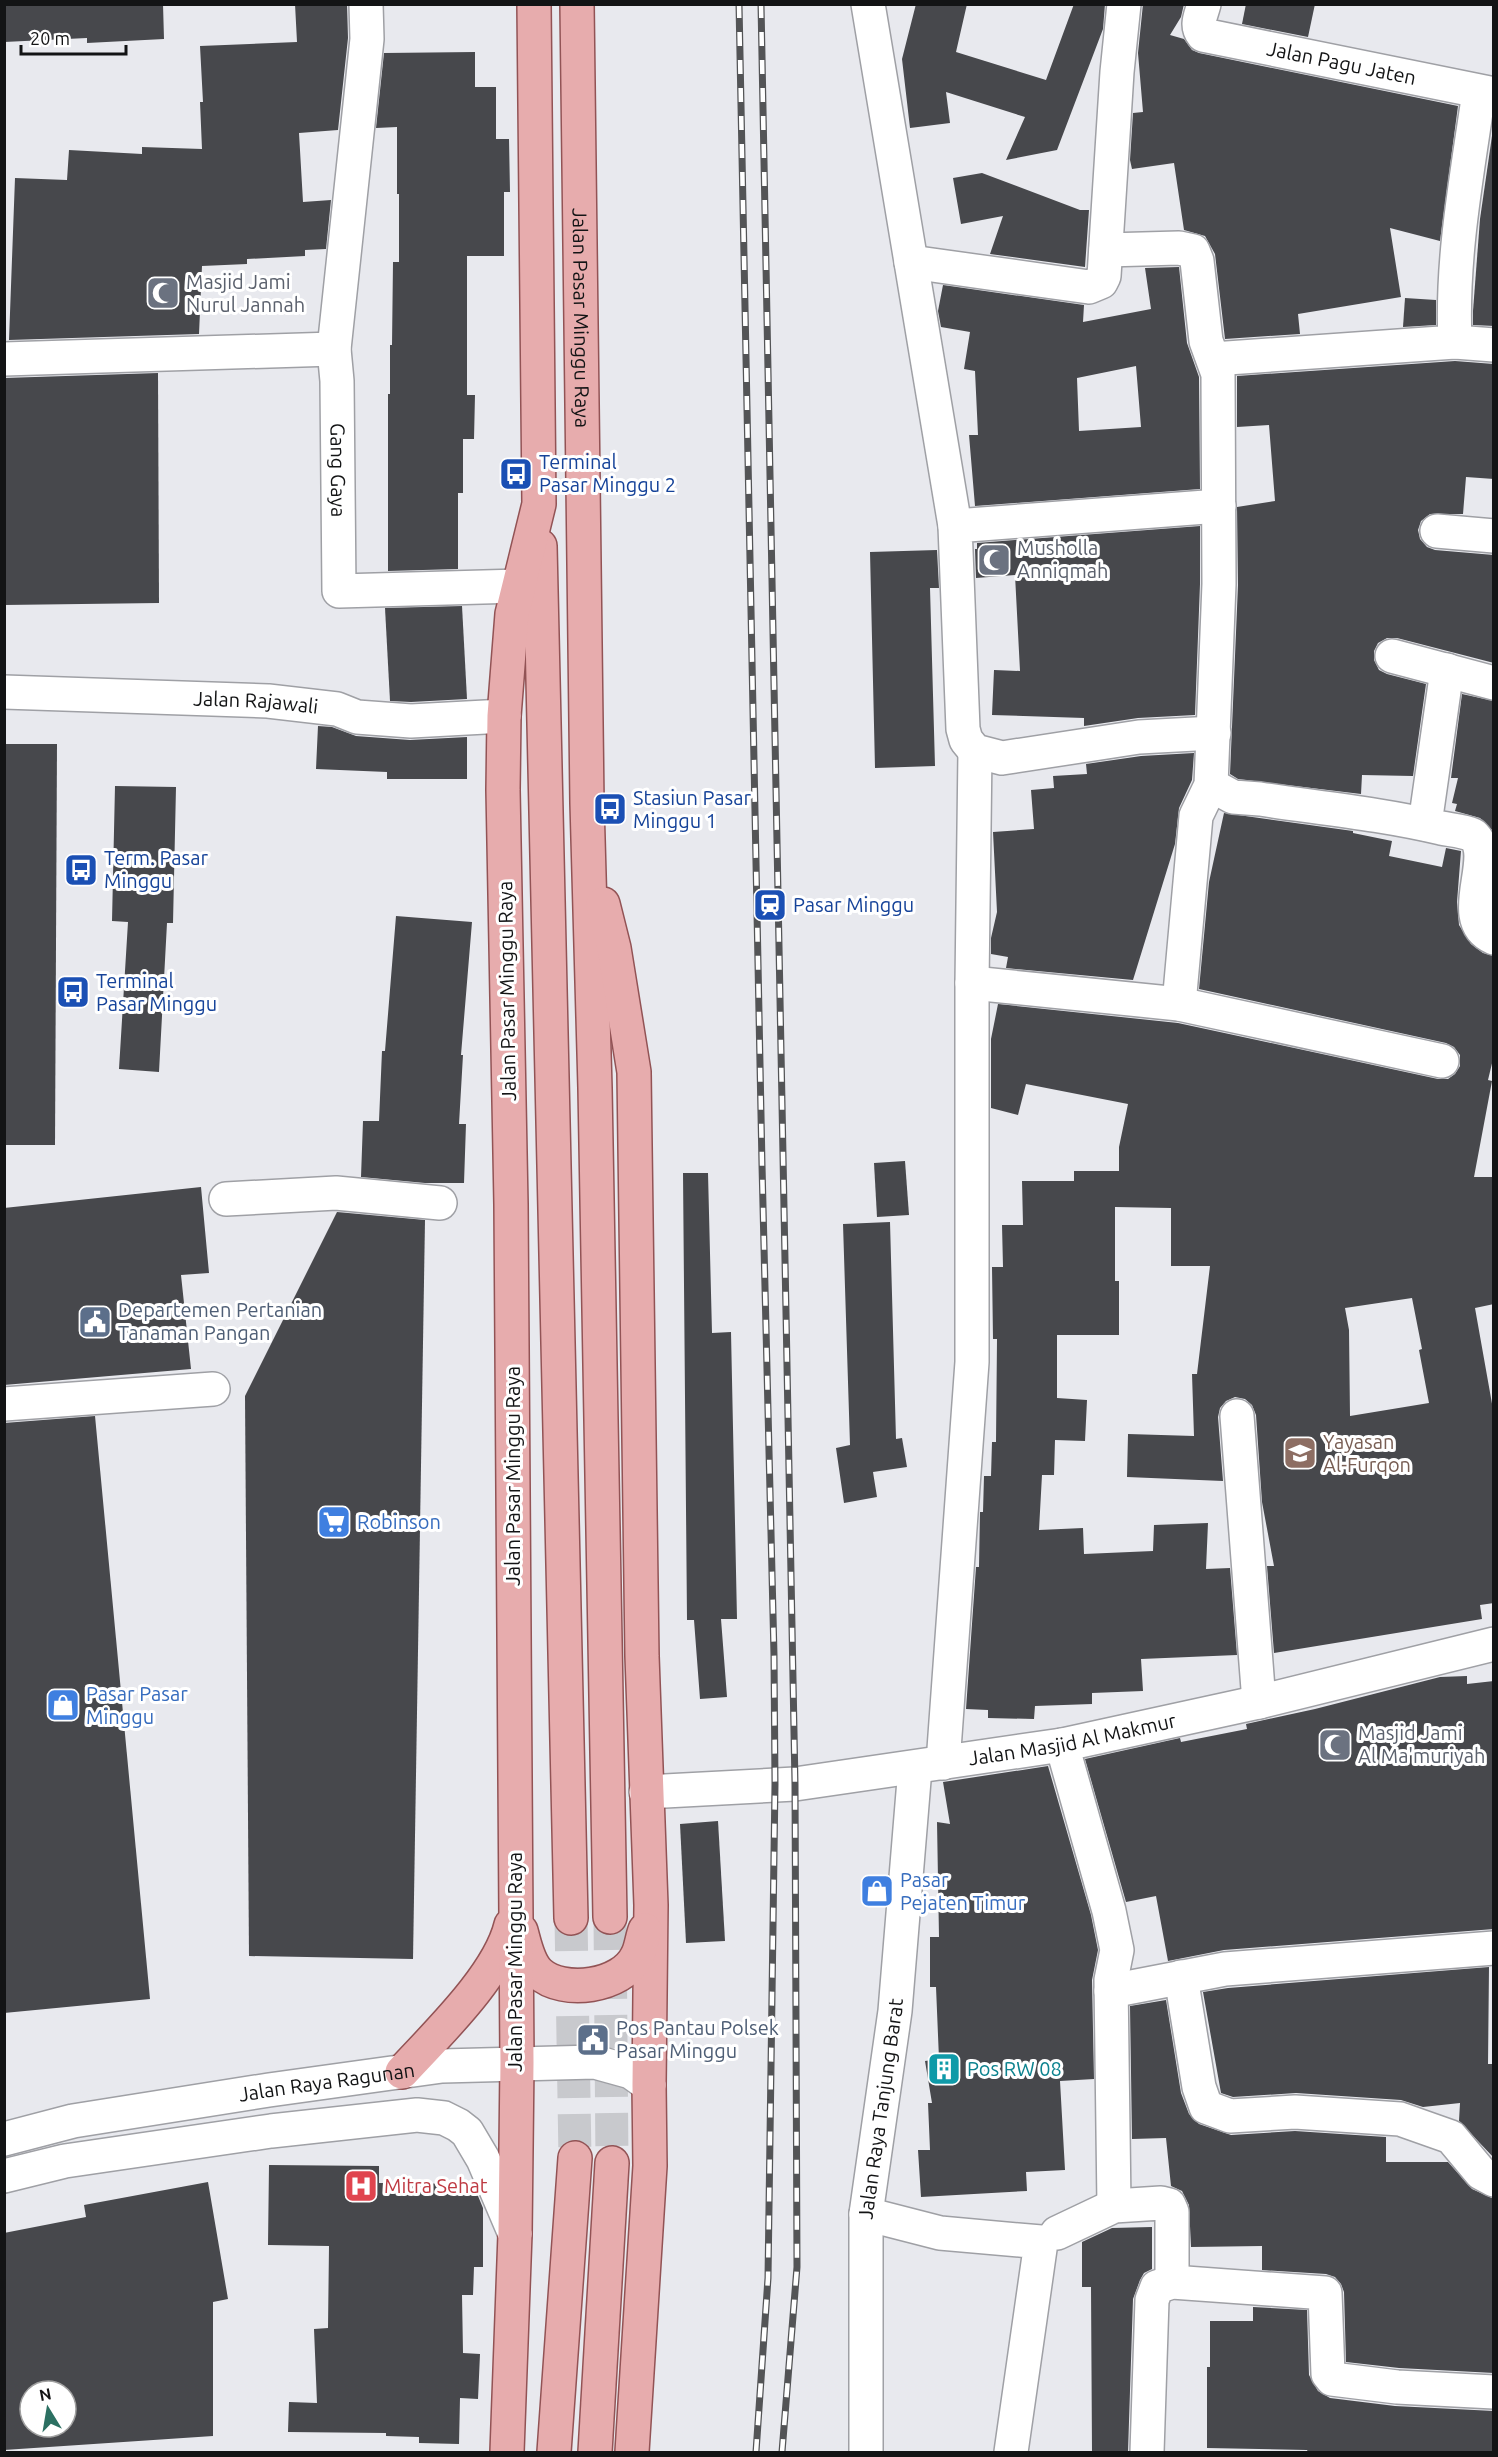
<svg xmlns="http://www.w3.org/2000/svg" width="1498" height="2457" font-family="Ubuntu,sans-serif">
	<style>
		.building { fill: #47484c; fill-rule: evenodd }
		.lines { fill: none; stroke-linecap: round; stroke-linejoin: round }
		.primary-tunnel { stroke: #c8c9cd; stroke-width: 33; stroke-dasharray: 33 16; stroke-linecap: butt }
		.street-casing { stroke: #9fa0a5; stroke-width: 36 }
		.secondary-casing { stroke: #9fa0a5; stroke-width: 36 }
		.primary-casing { stroke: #925355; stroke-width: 36 }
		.street { stroke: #fff; stroke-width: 33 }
		.secondary { stroke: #fff; stroke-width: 33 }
		.primary { stroke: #e7acad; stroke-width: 33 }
		.rail-casing { stroke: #535456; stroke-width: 7 }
		.rail { stroke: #fff; stroke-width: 4.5; stroke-dasharray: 14; stroke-linecap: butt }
		.labels { text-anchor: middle; stroke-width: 6; stroke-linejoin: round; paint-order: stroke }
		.street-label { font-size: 20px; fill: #131415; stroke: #fff }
		.worship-label { font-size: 20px; fill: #5b616d; stroke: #fff; text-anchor: start }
		.transit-label { font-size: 20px; fill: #164399; stroke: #fff; text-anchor: start }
		.service-label { font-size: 20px; fill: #4e5e75; stroke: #fff; text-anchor: start }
		.education-label { font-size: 20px; fill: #785e54; stroke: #fff; text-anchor: start }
		.shop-label { font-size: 20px; fill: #366cbe; stroke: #fff; text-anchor: start }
		.culture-label { font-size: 20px; fill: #0d838f; stroke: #fff; text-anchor: start }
		.health-label { font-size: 20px; fill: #be3a42; stroke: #fff; text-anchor: start }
	</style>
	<rect width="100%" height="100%" fill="#e8e9ee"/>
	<g class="building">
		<polygon points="4,4 163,4 164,39 87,43 87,38 4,42"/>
		<polygon points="295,4 347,4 348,38 338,130 299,133 303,202 331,200 326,249 305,250 305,256 247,259 247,264 202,266 199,334 9,340 15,178 67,180 69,150 142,154 142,147 202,149 200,102 203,102 200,46 297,42"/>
		<polygon points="916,4 967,4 956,52 1046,80 1074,4 1105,4 1103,29 1057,150 1006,160 1025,117 946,92 950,123 910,128 902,59"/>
		<polygon points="1143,4 1184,4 1181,17 1170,35 1184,39 1192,50 1199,53 1458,106 1440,241 1390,228 1401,297 1298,314 1300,334 1225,339 1215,254 1205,236 1184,230 1174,163 1132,169 1130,160 1133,113 1143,112 1138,53"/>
		<polygon points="1246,4 1315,4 1308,37 1242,24"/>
		<polygon points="475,52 475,87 496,87 496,139 509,139 510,192 504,192 504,256 467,256 467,395 475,395 474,439 463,439 463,493 458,493 458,569 388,571 388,394 390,394 390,345 392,345 393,262 399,262 399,194 397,194 397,127 376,128 384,53"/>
		<polygon points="1494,122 1494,326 1473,325 1473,311 1480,219"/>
		<polygon points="982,173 1080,210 1089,210 1085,267 990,254 1003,216 961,224 953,178"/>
		<path d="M 1179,267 L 1187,343 L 1199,377 L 1200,489 L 975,506 L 969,435 L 978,435 L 975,371 L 964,369 L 970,332 L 941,327 L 938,311 L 943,285 L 1084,305 L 1083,322 L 1151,309 L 1145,268 ZM 1136,366 L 1141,427 L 1079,431 L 1077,378 Z"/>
		<polygon points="1405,298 1436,300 1436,325 1403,327"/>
		<polygon points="1455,361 1494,364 1494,479 1466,477 1463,514 1430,514 1421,521 1418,530 1420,539 1427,547 1435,550 1494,555 1494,663 1397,638 1387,638 1378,643 1374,651 1374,660 1379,670 1387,674 1426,684 1413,776 1362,775 1361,794 1238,779 1230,774 1238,585 1237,507 1275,501 1269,425 1237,427 1237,376"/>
		<polygon points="158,373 159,603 4,605 4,378"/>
		<polygon points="1200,526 1200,584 1195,715 1138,718 1084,726 1084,718 992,715 994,670 1020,671 1015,575 976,578 975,549 977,549 977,543"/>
		<polygon points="937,550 939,588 930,588 935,766 875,768 870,552"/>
		<polygon points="462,606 467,699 411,702 390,701 385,608"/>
		<polygon points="1462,694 1494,701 1494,832 1480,818 1455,811 1457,804 1452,803 1458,778 1451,778"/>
		<polygon points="318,726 332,727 356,736 410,740 467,737 467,779 387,779 387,772 316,769"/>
		<polygon points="4,744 57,744 55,1145 4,1145"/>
		<polygon points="1194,753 1192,780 1179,808 1175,844 1133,980 1006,968 1008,957 991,954 991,938 997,912 993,832 1034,829 1031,790 1054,788 1053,776 1087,774 1086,764 1141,756"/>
		<polygon points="115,786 176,787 173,923 167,923 159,1072 119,1069 128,922 112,921"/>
		<path d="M 1224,813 L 1353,831 L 1353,833 L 1392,841 L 1389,856 L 1442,867 L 1446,848 L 1461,851 L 1457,902 L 1459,925 L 1471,944 L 1483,953 L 1494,956 L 1494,1055 L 1488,1080 L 1492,1081 L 1474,1177 L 1494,1177 L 1494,1304 L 1475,1308 L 1494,1415 L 1494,1603 L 1480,1605 L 1482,1619 L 1274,1653 L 1267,1566 L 1274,1566 L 1262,1502 L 1256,1415 L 1252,1405 L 1245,1399 L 1235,1397 L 1226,1401 L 1220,1408 L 1218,1417 L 1223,1481 L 1127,1477 L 1128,1434 L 1194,1436 L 1192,1374 L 1197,1374 L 1210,1266 L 1171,1266 L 1171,1208 L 1115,1207 L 1115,1281 L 1119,1281 L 1119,1335 L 1057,1335 L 1057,1398 L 1087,1400 L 1085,1441 L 1055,1440 L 1054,1475 L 1042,1475 L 1039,1530 L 1083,1528 L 1084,1554 L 1153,1551 L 1154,1525 L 1208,1523 L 1206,1569 L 1230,1568 L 1237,1655 L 1141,1659 L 1143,1691 L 1092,1693 L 1092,1704 L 1035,1706 L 1034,1719 L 988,1718 L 988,1710 L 966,1709 L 976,1567 L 979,1567 L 980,1512 L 983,1512 L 984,1476 L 991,1476 L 992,1442 L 996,1442 L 997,1339 L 993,1339 L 992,1267 L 1003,1267 L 1002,1225 L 1023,1225 L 1022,1181 L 1074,1181 L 1074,1171 L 1119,1171 L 1119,1147 L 1128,1104 L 1026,1084 L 1018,1115 L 991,1108 L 991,1039 L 998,1004 L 1178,1023 L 1438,1079 L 1448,1079 L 1455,1074 L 1460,1066 L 1460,1055 L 1454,1047 L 1446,1043 L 1199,989 L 1209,882 ZM 1412,1298 L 1422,1349 L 1419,1350 L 1429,1403 L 1350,1416 L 1349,1330 L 1345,1308 Z"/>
		<polygon points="396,916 472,922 461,1055 463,1055 459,1124 466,1124 464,1183 425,1183 361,1177 363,1121 379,1121 382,1051 385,1051"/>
		<polygon points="905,1161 909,1215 877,1217 874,1163"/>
		<polygon points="683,1173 708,1173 712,1333 731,1332 737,1619 721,1619 727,1697 700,1699 694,1620 687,1620"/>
		<polygon points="201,1187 209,1273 181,1275 191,1369 4,1385 4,1208"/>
		<polygon points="337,1212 425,1220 413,1959 249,1956 245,1396"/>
		<polygon points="890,1222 896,1439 902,1438 907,1467 873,1472 877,1497 844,1503 836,1448 850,1445 843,1224"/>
		<polygon points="95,1416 150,1999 4,2013 4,1423"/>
		<polygon points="1467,1676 1467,1684 1494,1681 1494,1929 1224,1950 1168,1961 1156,1896 1126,1902 1085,1759 1180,1738 1181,1742 1247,1729 1246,1724 1315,1709 1440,1677"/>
		<polygon points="1048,1766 1091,1915 1098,1950 1092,1980 1094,2079 1060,2081 1065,2170 1026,2172 1027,2191 921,2197 918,2150 930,2150 928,2103 932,2103 925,2061 939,2059 936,1987 930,1987 930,1937 939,1937 937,1822 950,1824 943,1782"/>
		<polygon points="718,1821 725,1941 686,1943 680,1824"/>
		<polygon points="1489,1967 1488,2064 1494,2064 1494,2158 1459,2121 1460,2103 1423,2107 1401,2100 1296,2093 1233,2097 1221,2093 1203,1992 1228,1988"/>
		<polygon points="1166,2000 1181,2093 1189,2114 1199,2124 1231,2135 1295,2131 1386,2137 1386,2162 1448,2162 1472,2189 1494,2199 1494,2373 1399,2368 1346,2362 1344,2292 1341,2284 1335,2277 1326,2274 1262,2270 1262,2246 1191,2247 1189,2205 1182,2191 1171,2186 1166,2138 1132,2139 1130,2006"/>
		<polygon points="269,2165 379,2166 379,2183 473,2184 483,2208 483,2267 474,2267 473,2295 462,2295 463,2353 480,2354 478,2399 460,2398 459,2444 419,2443 419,2437 386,2436 386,2433 288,2432 289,2402 317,2403 314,2329 328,2328 329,2246 268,2245"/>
		<path d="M 208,2182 L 228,2299 L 213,2302 L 213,2436 L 4,2450 L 4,2233 L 86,2217 L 84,2205 ZM 30,2391 L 66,2391 L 66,2427 L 30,2427 Z"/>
		<polygon points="1152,2227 1152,2269 1144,2273 1140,2280 1133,2299 1128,2452 1092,2452 1091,2287 1082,2287 1082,2242 1112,2228"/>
		<polygon points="1253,2307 1307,2310 1309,2375 1318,2391 1330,2398 1395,2406 1494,2411 1494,2452 1308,2452 1307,2450 1207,2448 1207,2367 1210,2367 1210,2321 1253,2321"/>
	</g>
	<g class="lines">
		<g class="primary-tunnel">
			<polyline points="610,1917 612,2163"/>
			<polyline points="571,1918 575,2158"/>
		</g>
		<g class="street-casing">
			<g id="street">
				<path id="s1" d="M 366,4 L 367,39 L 334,349 L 337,381 L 339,591 L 519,586"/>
				<polyline points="868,4 955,526"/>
				<path id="s2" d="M 1204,4 C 1201,16 1195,25 1203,35 L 1494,94"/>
				<polyline points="1106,250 1179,248 1193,251 1197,261 1206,341 1218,374 1219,584 1211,785 1196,816 1179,1004"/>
				<polyline points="911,262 1089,287 1101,282 1104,276 1117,72 1124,4"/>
				<polyline points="1455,342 1494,345"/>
				<polyline points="4,359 334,349"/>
				<path d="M 1213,359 L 1455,342 C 1451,258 1467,175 1479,92"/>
				<polyline points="1437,531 1494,536"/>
				<polyline points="1392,656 1494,683"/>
				<path id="s3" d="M 4,692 L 268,701 L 337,709 L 357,717 L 411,721 L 504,716"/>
				<polyline points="1214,733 1139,737 1002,758 975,751 966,740 963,729 955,526 1219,506"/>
				<path d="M 1211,785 L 1233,797 L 1260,799 C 1320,808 1382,814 1441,828 C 1451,830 1464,831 1473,835 C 1498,857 1452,920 1494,938"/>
				<polyline points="1425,824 1447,670"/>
				<polyline points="972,983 1179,1004 1442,1061"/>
				<polyline points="226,1199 336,1193 440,1203"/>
				<polyline points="4,1404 213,1389"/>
				<polyline points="1237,1416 1259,1702"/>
				<polyline points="1062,1745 1109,1911 1117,1950 1111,1980 1114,2206"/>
				<polyline points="943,1763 972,1362 972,983 975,751"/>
				<path id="s4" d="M 646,1792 L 795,1784 L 1062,1745 L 1259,1702 L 1494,1644"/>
				<polyline points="1181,1977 1199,2087 1206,2107 1230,2116 1295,2112 1400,2119 1451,2137 1481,2173 1494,2180"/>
				<polyline points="1111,1991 1225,1969 1494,1948"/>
				<polyline points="866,2214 940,2233 1041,2242 1011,2452"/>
				<polyline points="1057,2233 1114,2206 1161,2203 1169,2205 1172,2212 1172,2282"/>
				<path id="s5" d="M 866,2452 L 866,2214 L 895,2011 L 915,1768"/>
				<polyline points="1147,2452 1152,2300 1157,2287 1172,2282 1325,2293 1328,2374 1332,2379 1397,2387 1494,2392"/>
			</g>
		</g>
		<g class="secondary-casing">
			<g id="secondary">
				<path id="s6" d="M 4,2139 L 73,2121 L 269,2090 L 442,2066 L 595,2062 L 631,2072 L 649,2085"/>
				<polyline points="4,2176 65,2161 271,2131 417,2115 444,2118 458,2125 467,2132 483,2159 515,2234"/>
			</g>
		</g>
		<g class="primary-casing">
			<g id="primary">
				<path id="s7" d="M 577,4 L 587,803 L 595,1088 L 610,1917"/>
				<polyline points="540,546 571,1918"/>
				<polyline points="603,904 614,948 634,1072 642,1656 651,1905 649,2085 650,2166 632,2452"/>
				<path d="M 521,1931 C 525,1945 528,1963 539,1973 C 563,1995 622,1987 637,1956 C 641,1949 642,1938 645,1930"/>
				<path d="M 402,2072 C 437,2034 499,1975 511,1925"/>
				<polyline points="507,2452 515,2234 517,2063 511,1204 503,790 504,716 512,614 539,504 534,4"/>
				<polyline points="554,2452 575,2158"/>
				<polyline points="595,2452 612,2163"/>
			</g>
		</g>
		<use href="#street" class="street"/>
		<use href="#secondary" class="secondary"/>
		<use href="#primary" class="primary"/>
		<g class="rail-casing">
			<g id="rail">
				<polyline points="739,4 762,1165 774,1655 775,1784 768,2278 756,2452"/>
				<polyline points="761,4 795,1784 797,2267 782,2452"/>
			</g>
		</g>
		<use href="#rail" class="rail"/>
	</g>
	<defs>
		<g id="mosque-square" transform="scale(1.725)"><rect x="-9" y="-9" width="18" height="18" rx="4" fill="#6b7280" stroke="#fff"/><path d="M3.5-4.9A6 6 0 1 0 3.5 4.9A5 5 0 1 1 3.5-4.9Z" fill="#fff"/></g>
		<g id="bus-square" transform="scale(1.725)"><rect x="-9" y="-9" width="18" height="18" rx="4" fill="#1a4fb4" stroke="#fff"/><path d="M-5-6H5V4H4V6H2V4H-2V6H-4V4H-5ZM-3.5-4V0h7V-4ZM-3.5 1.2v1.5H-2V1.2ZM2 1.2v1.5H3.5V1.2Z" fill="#fff"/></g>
		<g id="station-square" transform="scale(1.725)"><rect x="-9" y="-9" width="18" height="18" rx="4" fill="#1a4fb4" stroke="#fff"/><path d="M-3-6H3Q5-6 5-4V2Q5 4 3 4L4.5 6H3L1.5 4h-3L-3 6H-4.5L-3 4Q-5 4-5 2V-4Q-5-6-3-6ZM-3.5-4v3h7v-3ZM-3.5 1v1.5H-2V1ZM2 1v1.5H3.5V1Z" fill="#fff"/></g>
		<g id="civic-square" transform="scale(1.725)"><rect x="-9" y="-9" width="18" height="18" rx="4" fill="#5c6f8a" stroke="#fff"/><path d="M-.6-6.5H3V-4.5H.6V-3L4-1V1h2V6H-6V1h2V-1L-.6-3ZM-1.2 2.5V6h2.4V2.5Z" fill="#fff"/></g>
		<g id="school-square" transform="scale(1.725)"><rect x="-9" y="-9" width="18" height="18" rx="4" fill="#8d6e63" stroke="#fff"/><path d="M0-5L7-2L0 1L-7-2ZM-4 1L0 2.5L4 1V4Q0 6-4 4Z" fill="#fff"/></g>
		<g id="supermarket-square" transform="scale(1.725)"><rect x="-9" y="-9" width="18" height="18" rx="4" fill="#3f7fe0" stroke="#fff"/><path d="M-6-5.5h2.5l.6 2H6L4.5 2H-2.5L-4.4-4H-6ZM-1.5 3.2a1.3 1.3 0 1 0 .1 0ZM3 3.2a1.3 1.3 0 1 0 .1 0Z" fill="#fff"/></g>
		<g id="shop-square" transform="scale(1.725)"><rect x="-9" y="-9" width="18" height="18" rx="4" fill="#3f7fe0" stroke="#fff"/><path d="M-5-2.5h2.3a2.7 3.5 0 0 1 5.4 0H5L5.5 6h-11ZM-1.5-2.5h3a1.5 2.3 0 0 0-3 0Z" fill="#fff"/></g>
		<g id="building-square" transform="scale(1.725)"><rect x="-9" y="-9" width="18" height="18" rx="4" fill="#0f9aa8" stroke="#fff"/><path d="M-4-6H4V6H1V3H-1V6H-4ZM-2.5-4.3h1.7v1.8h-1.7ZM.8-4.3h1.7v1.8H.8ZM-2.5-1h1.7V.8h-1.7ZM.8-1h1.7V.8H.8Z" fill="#fff"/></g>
		<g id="hospital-square" transform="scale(1.725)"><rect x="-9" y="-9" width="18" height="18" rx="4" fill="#e0444e" stroke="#fff"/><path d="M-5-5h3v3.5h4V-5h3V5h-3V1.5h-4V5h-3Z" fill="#fff"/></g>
	</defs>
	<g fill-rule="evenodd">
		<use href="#mosque-square" x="163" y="293"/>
		<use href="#bus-square" x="516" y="474"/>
		<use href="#mosque-square" x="994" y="560"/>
		<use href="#bus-square" x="610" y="809"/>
		<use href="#bus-square" x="81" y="870"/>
		<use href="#station-square" x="770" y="905"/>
		<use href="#bus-square" x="73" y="992"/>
		<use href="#civic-square" x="95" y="1322"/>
		<use href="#school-square" x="1300" y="1453"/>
		<use href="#supermarket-square" x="334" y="1522"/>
		<use href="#shop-square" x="63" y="1705"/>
		<use href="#mosque-square" x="1335" y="1745"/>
		<use href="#shop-square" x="877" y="1891"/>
		<use href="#civic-square" x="593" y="2040"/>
		<use href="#building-square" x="944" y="2069"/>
		<use href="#hospital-square" x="361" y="2186"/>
	</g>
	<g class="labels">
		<g class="street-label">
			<text dy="7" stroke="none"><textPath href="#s2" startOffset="174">Jalan Pagu Jaten</textPath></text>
			<text dy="7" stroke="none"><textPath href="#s7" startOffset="314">Jalan Pasar Minggu Raya</textPath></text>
			<text dy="7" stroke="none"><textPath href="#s1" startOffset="468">Gang Gaya</textPath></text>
			<text dy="7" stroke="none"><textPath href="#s3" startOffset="252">Jalan Rajawali</textPath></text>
			<text transform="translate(507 991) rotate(-91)" y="7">Jalan Pasar Minggu Raya</text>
			<text transform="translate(513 1476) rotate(-90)" y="7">Jalan Pasar Minggu Raya</text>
			<text dy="7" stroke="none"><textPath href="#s4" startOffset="430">Jalan Masjid Al Makmur</textPath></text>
			<text transform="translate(515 1962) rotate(-90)" y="7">Jalan Pasar Minggu Raya</text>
			<text dy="7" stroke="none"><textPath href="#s6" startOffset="328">Jalan Raya Ragunan</textPath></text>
			<text dy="7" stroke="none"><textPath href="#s5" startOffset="344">Jalan Raya Tanjung Barat</textPath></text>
		</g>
		<g class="worship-label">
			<text x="186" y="289">Masjid Jami<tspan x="186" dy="23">Nurul Jannah</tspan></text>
			<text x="1017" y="555">Musholla<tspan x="1017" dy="23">Anniqmah</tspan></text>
			<text x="1358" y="1740">Masjid Jami<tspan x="1358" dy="23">Al Ma'muriyah</tspan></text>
		</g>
		<g class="transit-label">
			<text x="539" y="469">Terminal<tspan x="539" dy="23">Pasar Minggu 2</tspan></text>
			<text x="633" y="805">Stasiun Pasar<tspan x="633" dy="23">Minggu 1</tspan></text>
			<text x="104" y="865">Term. Pasar<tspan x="104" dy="23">Minggu</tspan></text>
			<text x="793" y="912">Pasar Minggu</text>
			<text x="96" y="988">Terminal<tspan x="96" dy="23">Pasar Minggu</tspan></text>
		</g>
		<g class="service-label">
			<text x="118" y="1317">Departemen Pertanian<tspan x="118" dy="23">Tanaman Pangan</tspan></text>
			<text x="616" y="2035">Pos Pantau Polsek<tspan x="616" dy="23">Pasar Minggu</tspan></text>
		</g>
		<g class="education-label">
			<text x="1323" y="1449">Yayasan<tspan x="1323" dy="23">Al-Furqon</tspan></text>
		</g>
		<g class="shop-label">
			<text x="357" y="1529">Robinson</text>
			<text x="86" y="1701">Pasar Pasar<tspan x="86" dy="23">Minggu</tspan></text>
			<text x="900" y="1887">Pasar<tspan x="900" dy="23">Pejaten Timur</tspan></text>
		</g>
		<g class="culture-label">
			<text x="967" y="2076">Pos RW 08</text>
		</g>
		<g class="health-label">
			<text x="384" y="2193">Mitra Sehat</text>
		</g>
	</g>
	<rect width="1498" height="2457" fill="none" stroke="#131415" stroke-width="12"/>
	<g transform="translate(48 2409) rotate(349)"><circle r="28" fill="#ffffff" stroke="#a1a1a1" stroke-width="1.5"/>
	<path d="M0-4.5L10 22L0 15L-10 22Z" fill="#2c7062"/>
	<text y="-9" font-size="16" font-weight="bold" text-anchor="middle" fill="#131415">N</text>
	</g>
	<path d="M21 45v9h105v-9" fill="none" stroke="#131415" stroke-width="3"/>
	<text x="30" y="45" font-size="18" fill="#131415" stroke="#ffffff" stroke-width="4.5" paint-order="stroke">20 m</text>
</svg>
